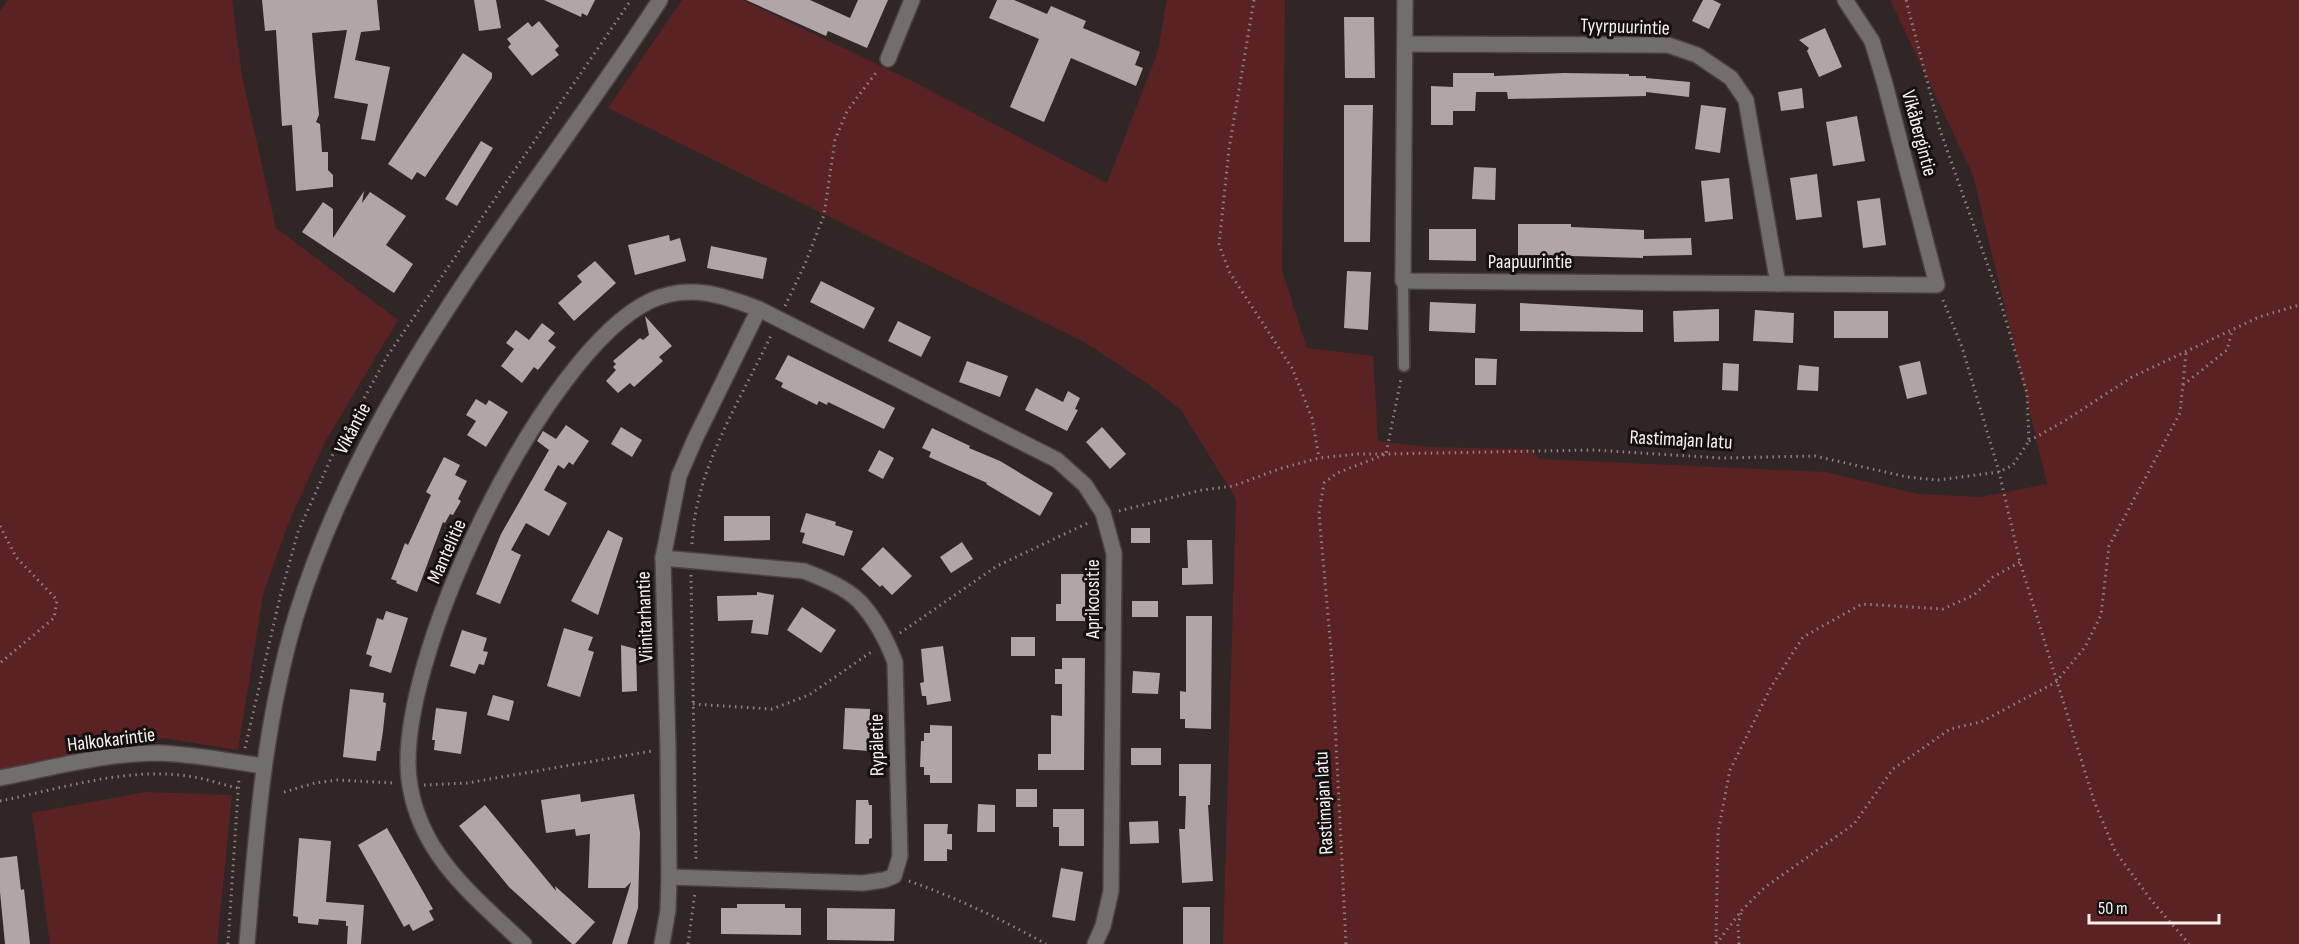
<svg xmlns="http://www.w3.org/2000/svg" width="2299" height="944" font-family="'Sofia Sans Condensed',sans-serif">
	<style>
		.green { fill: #5b2224 }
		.building { fill: #b2a5a5 }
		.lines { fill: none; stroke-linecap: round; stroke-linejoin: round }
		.service-casing { stroke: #4c4242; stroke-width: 14 }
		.minor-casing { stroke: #4c4242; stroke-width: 18 }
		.tertiary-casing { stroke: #4c4242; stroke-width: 18 }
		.path { stroke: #8c8383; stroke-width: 3; stroke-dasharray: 1.5 4.5; stroke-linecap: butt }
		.service { stroke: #736e6e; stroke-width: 10 }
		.minor { stroke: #736e6e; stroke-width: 15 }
		.tertiary { stroke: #736e6e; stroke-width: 15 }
		.labels { text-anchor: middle; stroke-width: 6; stroke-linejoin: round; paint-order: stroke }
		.street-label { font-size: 20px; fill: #f8f1f0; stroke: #151110 }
	</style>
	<rect width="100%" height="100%" fill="#302626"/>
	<g class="green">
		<polygon points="8,0 232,0 242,76 276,228 398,320 325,442 288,524 263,595 238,750 163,738 0,772 0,11"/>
		<polygon points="682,0 743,0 914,82 1107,183 1157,54 1167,0 1285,0 1282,271 1307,348 1373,356 1378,441 1425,447 1531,449 1540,459 1825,472 1918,494 1981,497 2047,484 1973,175 1890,0 2299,0 2299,944 1223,944 1236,499 1181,410 1148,384 1084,342 608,108"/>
		<polygon points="146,792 232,795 217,944 50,944 32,813"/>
	</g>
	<g class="building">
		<polygon points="262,0 377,0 380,30 361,32 355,60 390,67 375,141 361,139 368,104 334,98 347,30 312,33 319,115 316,122 320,124 322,152 328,152 328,170 333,175 333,187 296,191 292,125 282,126 276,30 265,31"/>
		<polygon points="474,0 496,0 501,28 479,31"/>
		<polygon points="544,0 595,0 587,16 582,13 581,17"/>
		<polygon points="746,0 810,0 850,18 858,0 888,0 867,48 828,31 826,36"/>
		<polygon points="997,0 1014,0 1047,14 1051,6 1086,21 1083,28 1140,52 1135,65 1143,68 1136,86 1071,58 1044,122 1010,107 1039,39 989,18"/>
		<polygon points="1703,0 1713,0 1721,4 1709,29 1692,21"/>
		<polygon points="1344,17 1374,17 1375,78 1345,78"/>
		<polygon points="539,21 559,46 555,50 559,55 532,76 508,47 511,44 507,39 528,22 532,27"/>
		<polygon points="1825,28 1842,67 1819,77 1807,51 1809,48 1799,40"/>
		<polygon points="463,53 492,73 492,78 425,177 417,172 412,180 388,164"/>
		<polygon points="1453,73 1494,73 1494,76 1564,73 1629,74 1629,76 1646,76 1646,78 1690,82 1689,97 1646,92 1646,96 1508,99 1507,92 1476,92 1475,111 1453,111 1453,125 1431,125 1431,86 1453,87"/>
		<polygon points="1802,88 1804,108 1781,111 1778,92"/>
		<polygon points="1344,105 1373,105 1370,242 1344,242"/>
		<polygon points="1701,105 1726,108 1720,153 1695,149"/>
		<polygon points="1857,116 1865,161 1833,166 1826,122"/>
		<polygon points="481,141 493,148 457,206 445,199"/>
		<polygon points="1474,167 1496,168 1495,200 1472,199"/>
		<polygon points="1817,174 1822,217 1796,220 1790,178"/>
		<polygon points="1729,178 1733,219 1705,222 1701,181"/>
		<polygon points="364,191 362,203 370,192 406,216 386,245 413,264 394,293 302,232 323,202 333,209 333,238"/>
		<polygon points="1880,198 1886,245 1863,248 1857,201"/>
		<polygon points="1518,224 1571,224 1571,227 1644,230 1644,239 1691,238 1692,255 1643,256 1643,258 1571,256 1571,259 1518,259"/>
		<polygon points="1429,229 1476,229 1476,261 1429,260"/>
		<polygon points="669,235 670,241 680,238 686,261 635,275 628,245"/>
		<polygon points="711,246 767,258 763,279 707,268"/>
		<polygon points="595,261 616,283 574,321 558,303 582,282 577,276"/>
		<polygon points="1347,271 1371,272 1368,330 1344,328"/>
		<polygon points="821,281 875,308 864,329 810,302"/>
		<polygon points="1430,302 1476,304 1475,333 1429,331"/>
		<polygon points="1520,303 1643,310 1643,332 1520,331"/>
		<polygon points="1719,309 1719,341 1674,342 1673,311"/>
		<polygon points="1755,310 1794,313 1793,343 1753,341"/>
		<rect x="1834" y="311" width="54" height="27"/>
		<polygon points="645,316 672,346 659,357 663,361 634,387 630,383 618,393 606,381 616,370 613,367 616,364 613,361 640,338 643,340 649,335"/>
		<polygon points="898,321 931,337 921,357 888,341"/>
		<polygon points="542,323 555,333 548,341 556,347 538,370 534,367 522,383 501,366 514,349 506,343 516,330 529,340"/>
		<polygon points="788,355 895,408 884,429 828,402 827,405 819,401 817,405 781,387 783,383 775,379"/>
		<polygon points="1475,358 1497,359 1496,385 1475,385"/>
		<polygon points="967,361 1008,376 1000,397 959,382"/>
		<polygon points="1920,361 1927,394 1907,399 1899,366"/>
		<polygon points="1723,363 1739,364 1738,391 1722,390"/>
		<polygon points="1799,365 1819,367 1818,391 1797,390"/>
		<polygon points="1036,388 1063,402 1068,391 1080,398 1075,409 1078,410 1067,431 1025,410"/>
		<polygon points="476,399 486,405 489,400 508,412 486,447 467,435 476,421 466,415"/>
		<polygon points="566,425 589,441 573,465 569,462 564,469 558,465 544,490 567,503 549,536 526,523 511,550 521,555 500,604 476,594 501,534 549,450 537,441 543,431 556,439"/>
		<polygon points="621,427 642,440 632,457 611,444"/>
		<polygon points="1102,427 1126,454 1110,469 1086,442"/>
		<polygon points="932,428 970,446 969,448 1000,461 1053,493 1040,516 986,484 987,483 929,457 931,452 922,448"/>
		<polygon points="879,450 894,458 883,479 868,471"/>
		<polygon points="444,457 460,465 455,475 467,481 458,499 461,501 453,515 450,514 445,523 443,522 417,592 396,583 397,581 391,579 405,543 408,545 431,495 426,492"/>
		<polygon points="806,513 836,522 835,525 853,531 844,556 802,543 805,533 800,532"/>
		<polygon points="724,516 770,516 770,540 724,541"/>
		<rect x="1131" y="528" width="19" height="15"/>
		<polygon points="608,530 623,538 598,615 571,601"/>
		<polygon points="1187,540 1212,540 1213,584 1182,585 1182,568 1188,568"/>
		<polygon points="962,542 973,559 951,573 940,557"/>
		<polygon points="883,547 912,576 892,595 882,585 880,587 861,569"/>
		<polygon points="1061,574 1085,574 1085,621 1056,621 1056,604 1061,604"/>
		<polygon points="757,592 774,595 768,635 751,633 753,620 718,621 717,596 757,595"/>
		<rect x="1132" y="601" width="26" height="16"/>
		<polygon points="802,607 836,630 821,653 787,630"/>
		<polygon points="386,611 408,618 391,673 369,666 372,656 366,654 377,618 383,620"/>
		<polygon points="1186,616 1212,616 1211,729 1185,728 1185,719 1180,719 1180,691 1186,692"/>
		<polygon points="564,628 593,637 588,650 594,652 580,697 547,686"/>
		<polygon points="462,630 487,638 483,651 488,652 484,665 479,664 475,674 450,666"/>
		<rect x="1011" y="637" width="24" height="19"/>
		<polygon points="621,645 636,649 637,691 622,692"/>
		<polygon points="943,646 951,701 927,705 926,696 922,696 920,683 924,682 921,649"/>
		<polygon points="1062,658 1085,658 1084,770 1038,770 1038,754 1051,754 1051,715 1062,716 1062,684 1055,684 1055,669 1062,669"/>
		<polygon points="1133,671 1160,673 1158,694 1132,693"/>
		<polygon points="350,689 384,693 383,702 386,703 383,731 380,751 377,751 376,761 343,757"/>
		<polygon points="493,695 514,701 509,721 487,715"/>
		<polygon points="436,708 467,712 461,754 434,750 435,740 432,740"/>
		<polygon points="845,708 870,709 869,751 843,749"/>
		<polygon points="930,725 952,726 952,783 930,783 930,775 924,775 924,767 920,767 921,741 924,741 924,733 930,733"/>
		<rect x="1131" y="748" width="30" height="17"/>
		<polygon points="1179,764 1211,764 1210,805 1208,805 1213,881 1182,883 1179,829 1185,829 1186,796 1179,796"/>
		<rect x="1016" y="789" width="21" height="18"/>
		<polygon points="580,794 581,802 634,794 640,833 638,908 627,944 612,944 631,882 625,888 588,888 590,834 576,836 575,829 546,833 541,800"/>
		<polygon points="856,800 868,800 869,805 872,805 872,838 869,839 869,844 855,844"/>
		<polygon points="978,804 995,805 995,832 977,832"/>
		<polygon points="485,805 556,891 555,886 595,922 575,944 572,944 509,887 459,826"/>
		<polygon points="1053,809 1084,809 1084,846 1059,846 1059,827 1053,827"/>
		<polygon points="1158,821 1159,843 1130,844 1129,822"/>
		<polygon points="924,824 948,824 947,834 952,834 952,850 947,849 947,861 924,861"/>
		<polygon points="387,828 433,909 429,911 434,920 413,931 409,924 404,927 358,845"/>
		<polygon points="299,838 331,841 326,902 364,905 361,944 347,944 348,926 346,926 346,921 319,919 318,925 298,923 298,917 293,916"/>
		<polygon points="17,856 21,890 24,889 30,944 5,944 0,892 0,858"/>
		<polygon points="1061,868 1083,872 1075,921 1052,917"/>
		<polygon points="737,904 785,904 785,908 801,908 801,935 721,934 721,908 737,908"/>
		<rect x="1183" y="907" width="27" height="37"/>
		<polygon points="827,908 895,909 894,941 827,940"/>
	</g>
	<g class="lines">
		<g class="service-casing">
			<polyline id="service" points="1403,281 1404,366"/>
		</g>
		<g class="minor-casing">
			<g id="minor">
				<polyline points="1405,0 1403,281 1937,285 1885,84 1872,41 1845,0"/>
				<polyline points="1405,44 1668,45 1697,55 1731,78 1746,100 1778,284"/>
				<polyline points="888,59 912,0"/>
				<path d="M 663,558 L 804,571 C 822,578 845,587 859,601 C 875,618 887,641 895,662 L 900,856 L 894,876 L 884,880 L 863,883 L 669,877"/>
				<path d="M 524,944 C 475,897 422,857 410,786 C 389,670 543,352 650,301 C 689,283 722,295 759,309 L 1057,460 L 1085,485 L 1103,513 L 1114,553 L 1111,891 L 1103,926 L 1095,944"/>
				<polyline points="662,944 668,910 669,877 668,749 663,558 679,476 695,439 759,309"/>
			</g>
		</g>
		<g class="tertiary-casing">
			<g id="tertiary">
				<path d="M 0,778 C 52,768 105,753 159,753 C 193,754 229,761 263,766"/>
				<path d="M 247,944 C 256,833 264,722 296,616 C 368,382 529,201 660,0"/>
			</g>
		</g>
		<g class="path">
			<polyline points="1254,0 1229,149 1219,245 1230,273 1292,368 1312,418 1319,458"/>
			<polyline points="1943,300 1962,347 1999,472 2020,562 2094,801 2115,851 2151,900 2189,944"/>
			<polyline points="785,306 805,264 824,215 835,140 847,111 878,70"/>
			<polyline points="2183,385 2227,350 2232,331"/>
			<polyline points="2029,441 2066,420 2132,377 2259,317 2299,305"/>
			<polyline points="1119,511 1202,490 1233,486 1279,469 1319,458 1358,454 1386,454 1401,379"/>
			<polyline points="0,526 16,557 57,600 54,618 0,663"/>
			<path d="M 692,544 C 695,468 741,400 772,333"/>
			<polyline points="691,575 696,862"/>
			<polyline points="900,633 997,566 1090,522"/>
			<polyline points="693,704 772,709 809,695 874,650"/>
			<polyline points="245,748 281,593 298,532 332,456 388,355 631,0"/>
			<polyline points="424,785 467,783 652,751"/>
			<polyline points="284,792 315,783 337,780 394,783"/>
			<path d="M 0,801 C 60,789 125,767 187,776 C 204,778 221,784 237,788"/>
			<path d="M 909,881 C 957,898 1001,919 1046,944"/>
			<polyline points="1716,943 1718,832 1730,770 1771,687 1803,637 1862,604 1943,609 1974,595 1993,577 2020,562"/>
			<polyline points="228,944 239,778"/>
			<polyline points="688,944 695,892"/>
			<polyline points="1346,944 1332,661 1319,513 1324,483 1337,473 1386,454 1594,450 1721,458 1815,456 1907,477 1938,480 1999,472 2013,465 2029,441 2027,393 2000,300 1940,130 1906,0"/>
			<polyline points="1716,944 1742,910 1764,888 1854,824 1893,769 1950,729 1981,722 2056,682 2085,647 2101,615 2109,546 2180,413 2186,353"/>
			<polyline points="1739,944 1738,925 1741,913"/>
		</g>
		<use href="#service" class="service"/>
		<use href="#minor" class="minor"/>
		<use href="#tertiary" class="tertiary"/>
	</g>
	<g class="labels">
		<g class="street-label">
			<text transform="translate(1625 26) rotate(2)" y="7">Tyyrpuurintie</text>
			<text transform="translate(1920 133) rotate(75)" y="7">Vikåbergintie</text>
			<text x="1530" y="268">Paapuurintie</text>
			<text transform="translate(352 428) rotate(-62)" y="7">Vikåntie</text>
			<text transform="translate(1681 439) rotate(3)" y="7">Rastimajan latu</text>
			<text transform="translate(446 551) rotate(-66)" y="7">Mantelitie</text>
			<text transform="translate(1092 599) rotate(-90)" y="7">Aprikoositie</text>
			<text transform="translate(644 617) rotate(-92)" y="7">Viinitarhantie</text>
			<text transform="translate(111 739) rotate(-7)" y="7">Halkokarintie</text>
			<text transform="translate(876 745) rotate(-91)" y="7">Rypäletie</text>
			<text transform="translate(1323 803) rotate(-93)" y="7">Rastimajan latu</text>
		</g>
	</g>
	<path d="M2089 914v9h130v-9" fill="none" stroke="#f8f1f0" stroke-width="3"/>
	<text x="2098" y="914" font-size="18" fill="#f8f1f0" stroke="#151110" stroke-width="4.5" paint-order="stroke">50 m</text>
</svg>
